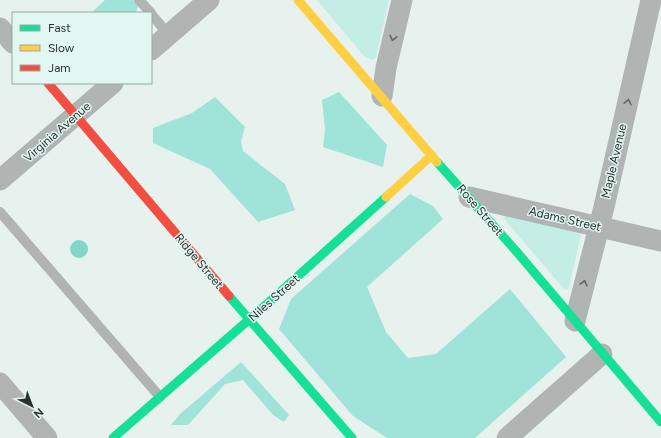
<svg xmlns="http://www.w3.org/2000/svg" width="661" height="438" font-family="Figtree,sans-serif">
	<style>
		.green { fill: #c3ede5 }
		.forest { fill: #a0e3d9 }
		.water { fill: #82d6ca }
		.lines { fill: none; stroke-linecap: round; stroke-linejoin: round }
		.lane { stroke: #b0b5b4; stroke-width: 10 }
		.street { stroke: #b0b5b4; stroke-width: 21 }
		.fast { stroke: #16e098; stroke-width: 9 }
		.slow { stroke: #ffcf43; stroke-width: 9 }
		.jam { stroke: #f24e42; stroke-width: 9 }
		.oneway { stroke: #606665 }
		.labels { text-anchor: middle; stroke-width: 3; stroke-linejoin: round; paint-order: stroke }
		.street-label { font-size: 12px; fill: #2b3231; stroke: #e2f6f2 }
	</style>
	<rect width="100%" height="100%" fill="#e7f2ef"/>
	<g class="green">
		<polygon points="317,0 389,0 376,57 373,60 365,57"/>
		<polygon points="508,214 577,230 581,235 570,284 568,290 564,289 506,221 504,217"/>
	</g>
	<g class="forest">
		<polygon points="105,0 133,0 138,6 136,13 91,13"/>
		<polygon points="339,92 387,145 383,167 323,147 325,130 322,100"/>
		<polygon points="215,97 245,127 241,142 243,151 285,184 295,210 258,222 210,169 153,143 153,128 192,113"/>
		<polygon points="410,194 433,206 443,219 367,287 386,332 408,358 436,354 510,289 566,357 475,438 387,438 353,416 279,329 291,299"/>
		<polygon points="241,362 289,415 284,422 273,415 243,380 225,384 188,425 171,425 180,414"/>
	</g>
	<circle class="water" cx="79" cy="249" r="9"/>
	<g class="lines">
		<g class="lane">
			<polyline points="139,0 151,13"/>
			<polyline points="151,14 169,35"/>
			<polyline points="0,212 160,397"/>
		</g>
		<g class="street">
			<polyline points="0,28 13,43"/>
			<polyline points="151,50 209,0"/>
			<polyline points="382,96 386,68 402,0"/>
			<polyline points="0,180 113,83"/>
			<polyline points="469,197 661,241"/>
			<polyline points="575,321 604,207 651,0"/>
			<polyline points="0,383 47,438"/>
			<polyline points="507,438 602,354"/>
		</g>
		<g class="fast">
			<polyline points="437,162 516,251 661,422"/>
			<polyline points="229,296 352,438"/>
			<polyline points="113,438 268,303 386,197"/>
		</g>
		<g class="slow">
			<polyline points="298,0 437,162"/>
			<polyline points="386,197 432,155"/>
		</g>
		<polyline class="jam" points="48,83 229,296"/>
	</g>
	<defs><path id="oneway-chevron" d="M-2-3.5L2.5 0L-2 3.5" fill="none" stroke-width="1.6" stroke-linecap="round" stroke-linejoin="round"/></defs>
	<g class="oneway">
		<use href="#oneway-chevron" transform="translate(393 38) rotate(103)"/>
		<use href="#oneway-chevron" transform="translate(628 102) rotate(-77)"/>
		<use href="#oneway-chevron" transform="translate(584 283) rotate(-76)"/>
	</g>
	<g class="labels">
		<g class="street-label">
			<text transform="translate(57 132) rotate(-41)" y="4">Virginia Avenue</text>
			<text transform="translate(614 161) rotate(-77)" y="4">Maple Avenue</text>
			<text transform="translate(480 210) rotate(49)" y="4">Rose Street</text>
			<text transform="translate(565 219) rotate(13)" y="4">Adams Street</text>
			<text transform="translate(199 261) rotate(50)" y="4">Ridge Street</text>
			<text transform="translate(274 298) rotate(-42)" y="4">Niles Street</text>
		</g>
	</g>
	<rect x="12" y="12" width="140" height="72" fill="#e2f6f2" stroke="#99a8a5"/>
	<rect x="20" y="25" width="20" height="6" fill="#16e098" stroke="#99a8a5"/>
	<text x="48" y="32" font-size="12" fill="#2b3231">Fast</text>
	<rect x="20" y="45" width="20" height="6" fill="#ffcf43" stroke="#99a8a5"/>
	<text x="48" y="52" font-size="12" fill="#2b3231">Slow</text>
	<rect x="20" y="65" width="20" height="6" fill="#f24e42" stroke="#99a8a5"/>
	<text x="48" y="72" font-size="12" fill="#2b3231">Jam</text>
	<g transform="translate(32 406) rotate(138)" stroke="#e2f6f2" stroke-width="3" paint-order="stroke">
	<path d="M0-3L7 15L0 10L-7 15Z" fill="#2b3231"/>
	<text y="-6" font-size="11" font-weight="bold" text-anchor="middle" fill="#2b3231">N</text>
	</g>
</svg>
